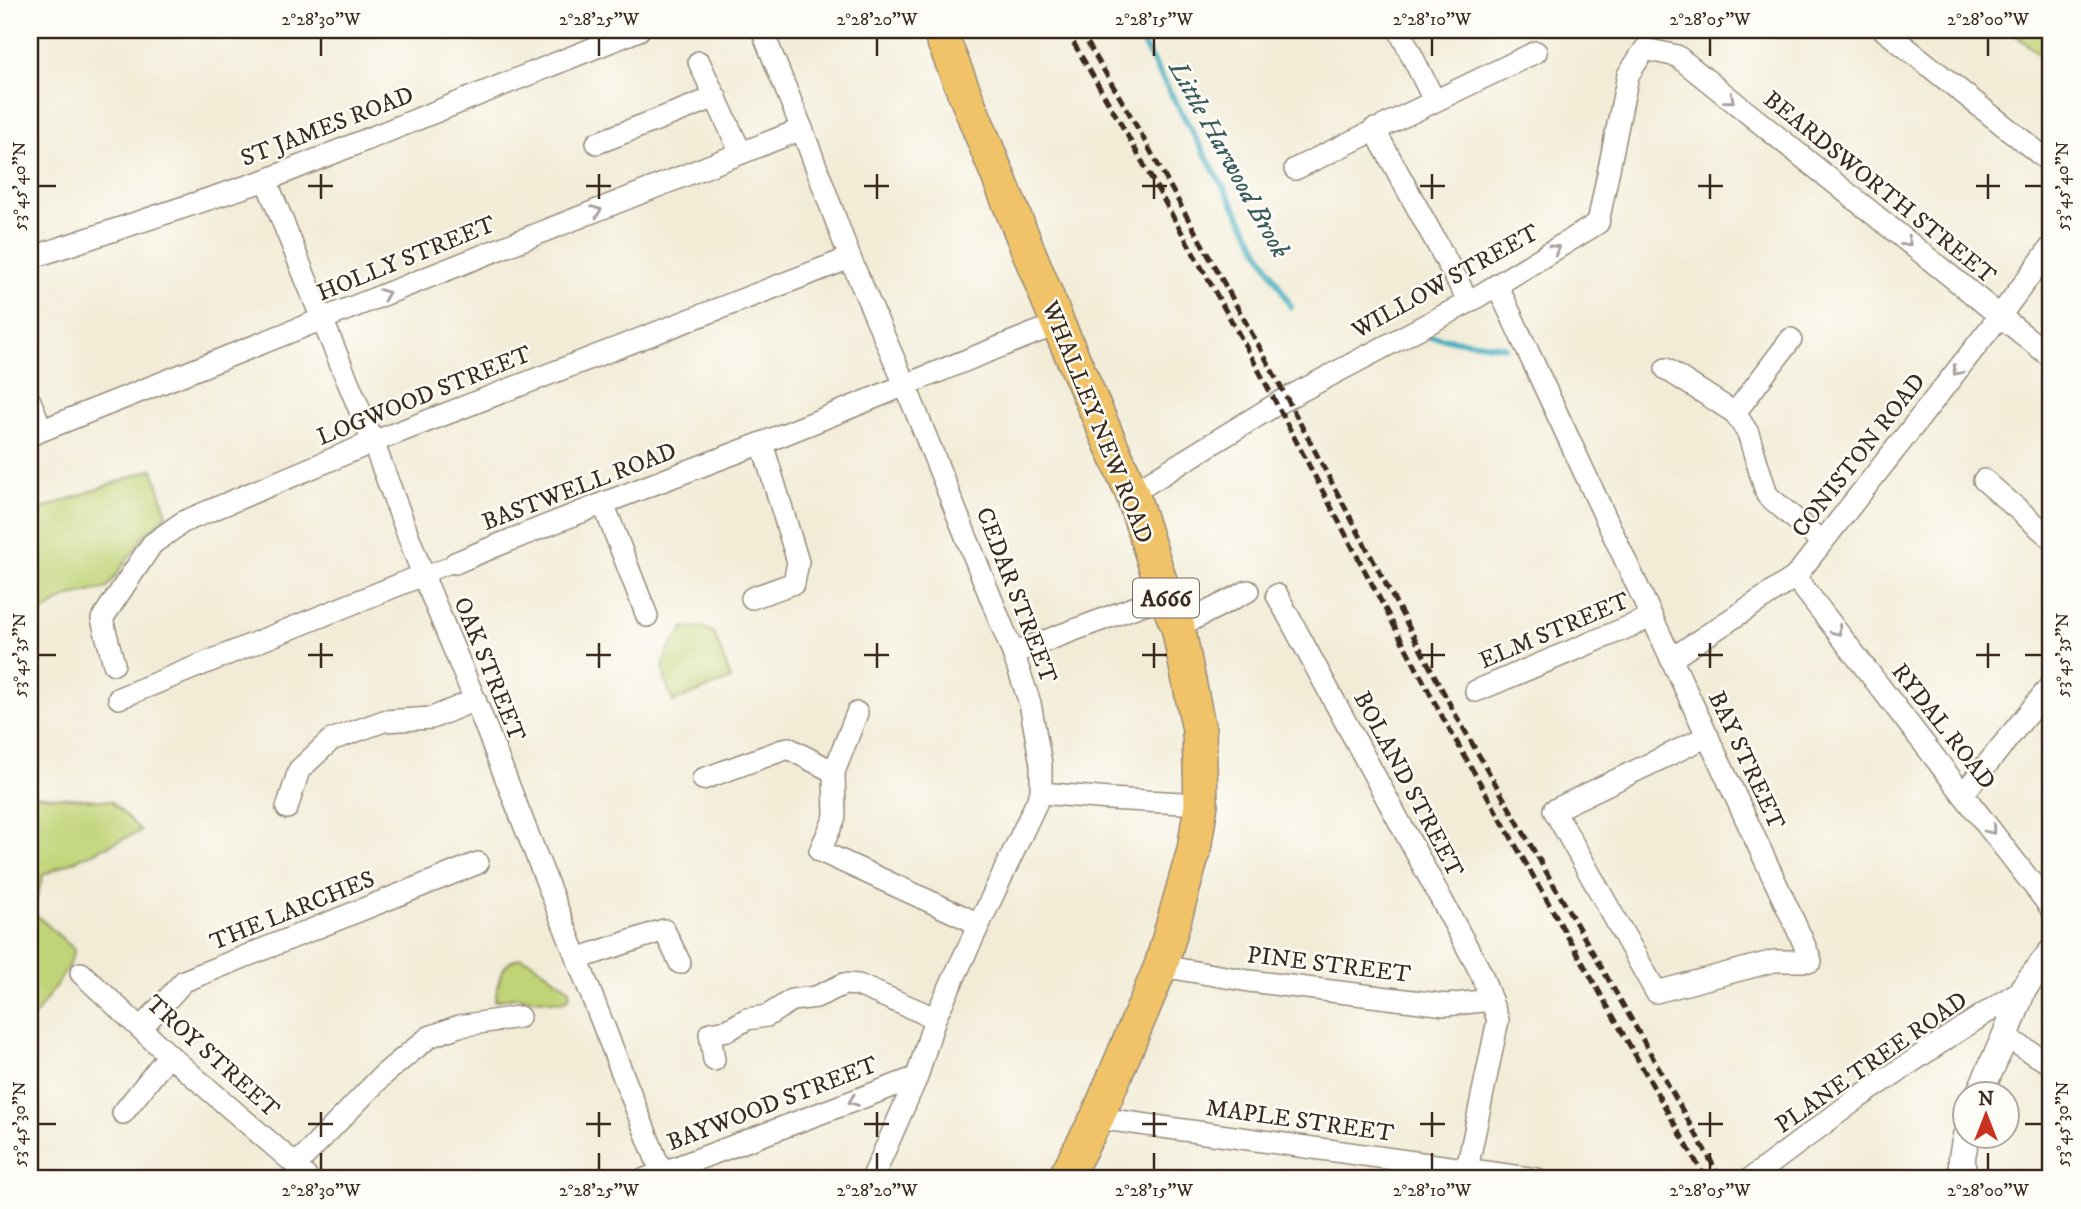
<svg xmlns="http://www.w3.org/2000/svg" width="2081" height="1209" font-family="'IM FELL DW Pica',serif">
	<style>
		.green { fill: #c0d376; stroke: #7e7e4a; stroke-width: 2 }
		.lines { fill: none; stroke-linecap: round; stroke-linejoin: round }
		.stream { stroke: #3daabd; stroke-width: 6 }
		.pedestrian-casing { stroke: #968b7a; stroke-width: 18 }
		.minor-casing { stroke: #968b7a; stroke-width: 24 }
		.tertiary-casing { stroke: #968b7a; stroke-width: 29 }
		.trunk-casing { stroke: #968b7a; stroke-width: 36 }
		.pedestrian { stroke: #fff; stroke-width: 16 }
		.minor { stroke: #fff; stroke-width: 21 }
		.tertiary { stroke: #fff; stroke-width: 26 }
		.trunk { stroke: #f0c369; stroke-width: 33 }
		.rail { stroke: #3b2a1e; stroke-width: 5; stroke-dasharray: 10 5; stroke-linecap: butt }
		.oneway { stroke: #a79f9a }
		.ticks { fill: none; stroke: #3b2a1e; stroke-width: 2.5 }
		.labels { text-anchor: middle; stroke-width: 5; stroke-linejoin: round; paint-order: stroke }
		.shield { fill: #fdfcf7; stroke: #75695f; stroke-width: 2 }
		.shield-label { font-size: 23px; font-weight: bold; fill: #3b2a1e }
		.street-label { font-size: 24px; fill: #3b2a1e; stroke: #fdfcf7 }
		.water-label { font-size: 26px; font-style: italic; fill: #3c5d5e; stroke: #fdfcf7 }
		.neatline { fill: none; stroke: #3b2a1e; stroke-width: 2.5 }
		.ticks-label { font-size: 18px; text-anchor: middle; fill: #3b2a1e }
	</style>
	<rect width="100%" height="100%" fill="#fdfcf7"/>
	<filter id="ink" filterUnits="userSpaceOnUse"><feTurbulence type="fractalNoise" baseFrequency=".0143" numOctaves="2"/><feDisplacementMap in="SourceGraphic" scale="14" xChannelSelector="R" yChannelSelector="G"/><feConvolveMatrix kernelMatrix="1 2 1 2 8 2 1 2 1" color-interpolation-filters="sRGB"/></filter>
	<filter id="wash" filterUnits="userSpaceOnUse"><feTurbulence type="fractalNoise" baseFrequency=".00686" numOctaves="4" result="noise"/><feDisplacementMap in="SourceGraphic" scale="28" xChannelSelector="R" yChannelSelector="G"/><feGaussianBlur stdDeviation="1.57" result="paint"/><feColorMatrix in="noise" values="0 0 0 0 0 0 0 0 0 0 0 0 0 0 0 0 0 1.4 0 .05"/><feComposite in="paint" operator="in"/></filter>
	<g filter="url(#wash)">
		<rect width="100%" height="100%" fill="#f2ecd7"/>
		<g class="green">
			<polygon points="2009,30 2031,30 2038,35 2042,30 2051,37 2049,43 2051,46 2051,64"/>
			<polygon points="153,469 167,515 144,536 107,588 66,597 30,621 30,513"/>
			<path d="M 685,627 L 705,628 L 714,633 L 731,679 L 673,702 C 658,664 661,659 685,627 Z"/>
			<polygon points="30,795 111,801 141,831 43,875 33,912 75,950 67,969 30,1023"/>
			<path d="M 521,958 L 530,961 L 568,988 L 570,994 L 568,999 L 562,1002 L 514,997 L 495,1001 C 498,984 500,960 521,958 Z"/>
		</g>
		<g class="lines">
			<g class="stream">
				<polyline points="1135,30 1291,307"/>
				<polyline points="1426,336 1505,347"/>
			</g>
		</g>
	</g>
	<g filter="url(#ink)">
		<g class="lines">
			<g class="pedestrian-casing">
				<polyline id="pedestrian" points="423,575 455,563"/>
			</g>
			<g class="minor-casing">
				<g id="minor">
					<polyline points="762,30 802,129 850,258 906,387 1013,653 1030,703 1041,764 1041,793 935,1018 917,1077 872,1179"/>
					<polyline points="1399,30 1434,100"/>
					<polyline points="1884,30 2051,163"/>
					<polyline points="699,62 741,153"/>
					<polyline points="1374,129 1469,302"/>
					<polyline points="597,143 716,97"/>
					<polyline points="1295,169 1536,52"/>
					<polyline points="266,180 322,319 373,442 423,575 475,700 664,1179"/>
					<polyline points="30,258 266,180 639,30"/>
					<polyline points="1497,285 1801,937 1811,961 1774,961 1656,992 1554,810 1708,736"/>
					<polyline points="1666,369 1735,413 1748,433 1767,495 1822,542"/>
					<polyline points="30,401 42,430"/>
					<polyline points="1735,413 1791,339"/>
					<polyline points="30,435 802,129"/>
					<polyline points="1984,480 2051,538"/>
					<polyline points="1132,493 1280,402 1469,302 1598,223 1628,75 1645,49 1677,56 2051,357"/>
					<polyline points="603,503 647,616"/>
					<path d="M 455,563 C 556,520 659,482 762,443 C 861,404 959,362 1058,324"/>
					<polyline points="1795,577 2051,908"/>
					<polyline points="1277,595 1481,973 1498,1020 1467,1169"/>
					<polyline points="752,598 794,583 798,562 762,443"/>
					<polyline points="1178,627 1248,591"/>
					<polyline points="1013,653 1165,596"/>
					<polyline points="1671,659 1795,577 1999,317 2051,247"/>
					<polyline points="114,664 102,619 152,544 183,522 373,442 850,258"/>
					<polyline points="1476,691 1652,617"/>
					<polyline points="119,698 423,575"/>
					<polyline points="857,713 834,772 835,817 820,851 979,924"/>
					<polyline points="703,779 788,748 834,772"/>
					<polyline points="1041,793 1109,799 1201,804"/>
					<polyline points="1963,794 2051,685"/>
					<polyline points="287,808 299,770 331,740 384,721 432,718 475,700"/>
					<polyline points="577,959 664,930 680,963"/>
					<polyline points="1161,966 1249,981 1446,1005 1491,1000"/>
					<polyline points="81,973 169,1055 296,1165 308,1179"/>
					<polyline points="142,1027 184,981 478,863"/>
					<polyline points="2005,1037 2051,1064"/>
					<polyline points="714,1060 710,1033 728,1030 747,1019 767,1016 792,1000 816,997 844,984 858,985 935,1018"/>
					<polyline points="123,1113 169,1055"/>
					<polyline points="1097,1118 1537,1179"/>
					<polyline points="296,1165 383,1075 429,1037 459,1026 519,1017"/>
					<polyline points="645,1179 917,1077"/>
					<polyline points="1750,1179 1858,1098 1950,1036 2023,989"/>
				</g>
			</g>
			<g class="tertiary-casing">
				<g id="tertiary">
					<polyline points="1979,1094 2005,1037 2023,989 2051,953"/>
					<polyline points="1962,1179 1962,1157 1966,1136"/>
				</g>
			</g>
			<g class="trunk-casing">
				<polyline id="trunk" points="939,30 1058,324 1132,493 1165,596 1178,627 1199,730 1201,804 1194,850 1161,966 1097,1118 1064,1179"/>
			</g>
			<use href="#pedestrian" class="pedestrian"/>
			<use href="#minor" class="minor"/>
			<use href="#tertiary" class="tertiary"/>
			<use href="#trunk" class="trunk"/>
			<g class="rail">
				<polyline points="1066,30 1121,124 1250,354 1443,718 1706,1179"/>
				<polyline points="1080,30 1132,118 1260,348 1454,712 1630,1017 1721,1179"/>
			</g>
		</g>
		<defs><path id="oneway-chevron" d="M-2-3.5L2.5 0L-2 3.5" fill="none" stroke-width="1.6" stroke-linecap="round" stroke-linejoin="round" transform="scale(1.75)"/></defs>
		<g class="oneway">
			<use href="#oneway-chevron" transform="translate(1730 99) rotate(39)"/>
			<use href="#oneway-chevron" transform="translate(597 211) rotate(-22)"/>
			<use href="#oneway-chevron" transform="translate(1907 242) rotate(39)"/>
			<use href="#oneway-chevron" transform="translate(1555 249) rotate(-32)"/>
			<use href="#oneway-chevron" transform="translate(385 294) rotate(-22)"/>
			<use href="#oneway-chevron" transform="translate(1957 371) rotate(128)"/>
			<use href="#oneway-chevron" transform="translate(1837 631) rotate(52)"/>
			<use href="#oneway-chevron" transform="translate(1991 830) rotate(52)"/>
			<use href="#oneway-chevron" transform="translate(853 1101) rotate(159)"/>
		</g>
	</g>
	<path class="ticks" d="M 321,38 L 321,56M 599,38 L 599,56M 877,38 L 877,56M 1154,38 L 1154,56M 1432,38 L 1432,56M 1710,38 L 1710,56M 1988,38 L 1988,56M 321,174 L 321,199M 599,174 L 599,199M 877,174 L 877,199M 1154,174 L 1154,199M 1432,174 L 1432,199M 1710,174 L 1710,199M 1988,174 L 1988,199M 38,186 L 56,186M 308,186 L 333,186M 586,186 L 611,186M 864,186 L 889,186M 1142,186 L 1167,186M 1420,186 L 1445,186M 1698,186 L 1723,186M 1976,186 L 2000,186M 2025,186 L 2042,186M 321,643 L 321,668M 599,643 L 599,668M 877,643 L 877,668M 1154,643 L 1154,668M 1432,643 L 1432,668M 1710,643 L 1710,668M 1988,643 L 1988,668M 38,655 L 56,655M 308,655 L 333,655M 586,655 L 611,655M 864,655 L 889,655M 1142,655 L 1167,655M 1420,655 L 1445,655M 1698,655 L 1723,655M 1976,655 L 2000,655M 2025,655 L 2042,655M 321,1112 L 321,1137M 599,1112 L 599,1137M 877,1112 L 877,1137M 1154,1112 L 1154,1137M 1432,1112 L 1432,1137M 1710,1112 L 1710,1137M 38,1124 L 56,1124M 308,1124 L 333,1124M 586,1124 L 611,1124M 864,1124 L 889,1124M 1142,1124 L 1167,1124M 1420,1124 L 1445,1124M 1698,1124 L 1723,1124M 2025,1124 L 2042,1124M 321,1153 L 321,1170M 599,1153 L 599,1170M 877,1153 L 877,1170M 1154,1153 L 1154,1170M 1432,1153 L 1432,1170M 1710,1153 L 1710,1170M 1988,1153 L 1988,1170"/>
	<g class="labels">
		<rect class="shield" x="1133" y="578.5" width="66" height="39" rx="5"/>
		<g class="shield-label">
			<text x="1166" y="606">A666</text>
		</g>
		<g class="street-label">
			<text transform="translate(327 126) rotate(-21)" y="8">ST JAMES ROAD</text>
			<text transform="translate(1880 187) rotate(39)" y="8">BEARDSWORTH STREET</text>
			<text transform="translate(406 258) rotate(-22)" y="8">HOLLY STREET</text>
			<text transform="translate(1445 281) rotate(-29)" y="8">WILLOW STREET</text>
			<text transform="translate(424 395) rotate(-22)" y="8">LOGWOOD STREET</text>
			<text transform="translate(1098 422) rotate(68)" y="8">WHALLEY NEW ROAD</text>
			<text transform="translate(1858 455) rotate(-52)" y="8">CONISTON ROAD</text>
			<text transform="translate(579 486) rotate(-21)" y="8">BASTWELL ROAD</text>
			<text transform="translate(1017 595) rotate(69)" y="8">CEDAR STREET</text>
			<text transform="translate(1554 630) rotate(-23)" y="8">ELM STREET</text>
			<text transform="translate(490 669) rotate(68)" y="8">OAK STREET</text>
			<text transform="translate(1944 726) rotate(52)" y="8">RYDAL ROAD</text>
			<text transform="translate(1747 760) rotate(65)" y="8">BAY STREET</text>
			<text transform="translate(1409 784) rotate(62)" y="8">BOLAND STREET</text>
			<text transform="translate(292 910) rotate(-22)" y="8">THE LARCHES</text>
			<text transform="translate(1329 964) rotate(7)" y="8">PINE STREET</text>
			<text transform="translate(213 1056) rotate(42)" y="8">TROY STREET</text>
			<text transform="translate(1871 1062) rotate(-35)" y="8">PLANE TREE ROAD</text>
			<text transform="translate(772 1103) rotate(-21)" y="8">BAYWOOD STREET</text>
			<text transform="translate(1300 1120) rotate(8)" y="8">MAPLE STREET</text>
		</g>
		<g class="water-label">
			<text transform="translate(1230 159) rotate(61)" y="9">Little Harwood Brook</text>
		</g>
	</g>
	<rect width="2081" height="1209" fill="none" stroke="#fdfcf7" stroke-width="77"/>
	<g transform="translate(1986 1115)"><circle r="33" fill="#fdfcf7" stroke="#afa8a0" stroke-width="2"/>
	<path d="M0-5L12 26L0 18L-12 26Z" fill="#c8321e"/>
	<text y="-10" font-size="19" font-weight="bold" text-anchor="middle" fill="#3b2a1e">N</text>
	</g>
	<rect x="38" y="38" width="2004" height="1132" class="neatline"/>
	<g class="ticks-label">
		<text x="321" y="25">2°28'30"W</text>
		<text x="599" y="25">2°28'25"W</text>
		<text x="877" y="25">2°28'20"W</text>
		<text x="1154" y="25">2°28'15"W</text>
		<text x="1432" y="25">2°28'10"W</text>
		<text x="1710" y="25">2°28'05"W</text>
		<text x="1988" y="25">2°28'00"W</text>
		<text transform="translate(19 186) rotate(-90)" y="6">53°45'40"N</text>
		<text transform="translate(2062 186) rotate(-90)" y="6">53°45'40"N</text>
		<text transform="translate(19 655) rotate(-90)" y="6">53°45'35"N</text>
		<text transform="translate(2062 655) rotate(-90)" y="6">53°45'35"N</text>
		<text transform="translate(19 1124) rotate(-90)" y="6">53°45'30"N</text>
		<text transform="translate(2062 1124) rotate(-90)" y="6">53°45'30"N</text>
		<text x="321" y="1196">2°28'30"W</text>
		<text x="599" y="1196">2°28'25"W</text>
		<text x="877" y="1196">2°28'20"W</text>
		<text x="1154" y="1196">2°28'15"W</text>
		<text x="1432" y="1196">2°28'10"W</text>
		<text x="1710" y="1196">2°28'05"W</text>
		<text x="1988" y="1196">2°28'00"W</text>
	</g>
</svg>
